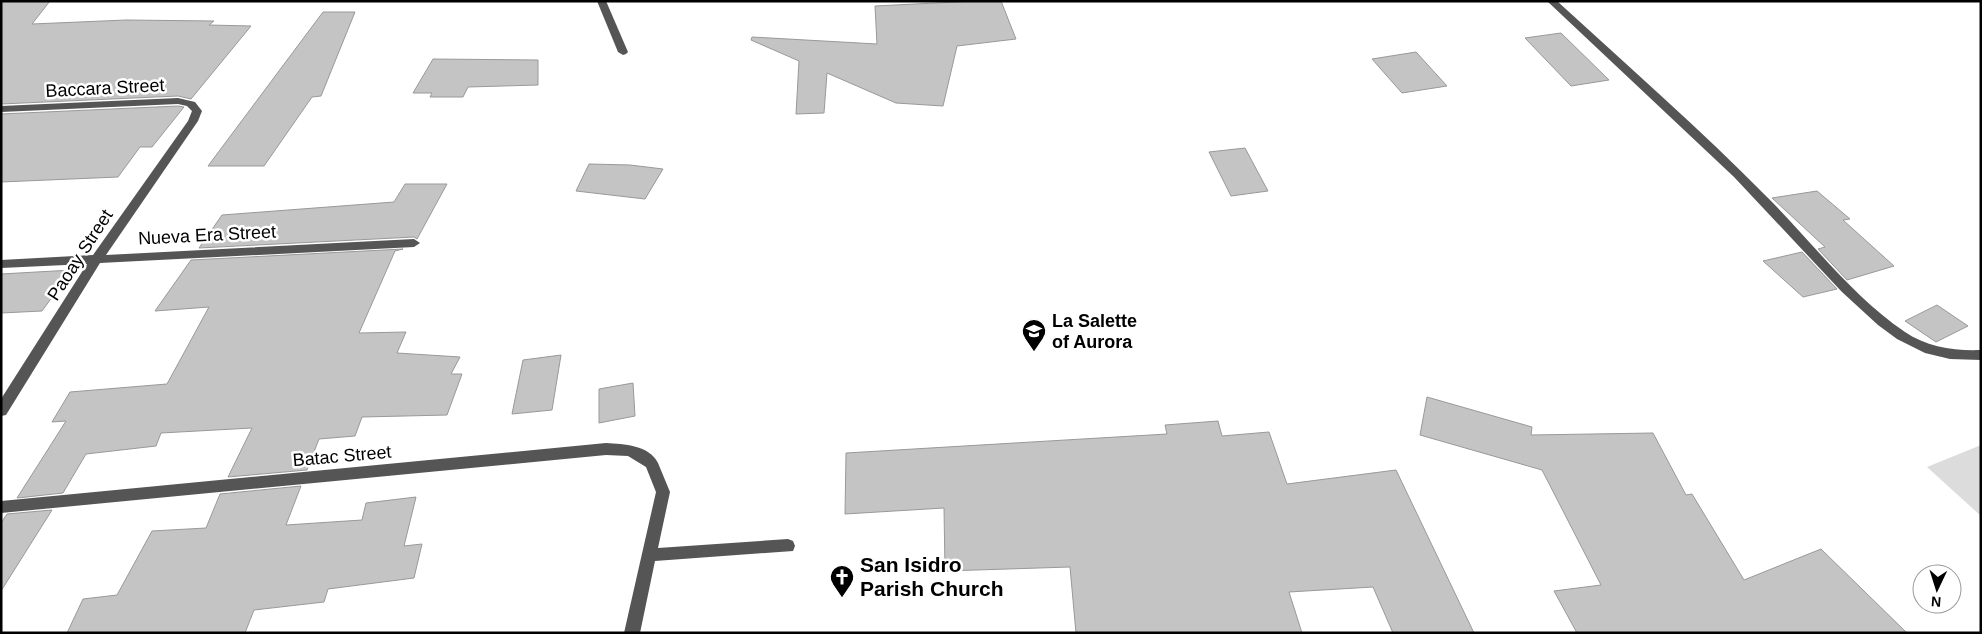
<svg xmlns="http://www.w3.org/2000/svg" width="1982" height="634" font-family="Arial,sans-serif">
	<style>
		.green { fill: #dcdcdc }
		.building { fill: #c4c4c4; stroke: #999 }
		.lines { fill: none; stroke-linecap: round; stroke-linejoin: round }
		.minor { fill: #555; fill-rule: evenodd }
		.labels { text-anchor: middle; stroke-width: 5; stroke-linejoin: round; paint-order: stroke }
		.street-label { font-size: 18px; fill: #000; stroke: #fff }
		.poi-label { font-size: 18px; font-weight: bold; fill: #000; stroke: #fff; text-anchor: start }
		.near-poi-label { font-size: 21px; font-weight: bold; fill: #000; stroke: #fff; text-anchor: start }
	</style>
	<rect width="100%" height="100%" fill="#fff"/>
	<polygon class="green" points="1981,445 1981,516 1927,467"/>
	<g class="building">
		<polygon points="1,1 50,1 32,24 126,20 214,21 209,25 251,26 191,99 178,96 1,104"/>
		<polygon points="976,1 1001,1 1016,39 957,46 943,106 896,103 827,73 824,113 796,114 799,61 751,40 752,37 877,44 875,6"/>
		<polygon points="323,12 355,12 321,96 312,97 264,166 208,166"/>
		<polygon points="1561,33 1609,80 1571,86 1525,38"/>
		<polygon points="1416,52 1447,86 1402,93 1372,59"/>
		<polygon points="433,59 538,60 538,85 468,87 463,97 430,97 432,93 413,93"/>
		<polygon points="178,106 184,107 152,147 140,147 118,177 1,182 1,114"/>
		<polygon points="1245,148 1268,191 1231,196 1209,152"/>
		<polygon points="589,164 630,165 663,169 645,199 576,191"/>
		<polygon points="405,184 447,184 417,239 414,237 199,248 222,215 394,202"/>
		<polygon points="1817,191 1850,219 1843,220 1894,266 1847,280 1818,249 1825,247 1772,198"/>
		<polygon points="403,249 395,251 359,333 406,332 397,353 460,357 451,374 462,374 447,415 362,417 355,436 319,439 307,470 228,477 252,428 161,433 156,446 86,454 63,493 17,498 66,421 52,422 70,392 167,384 209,307 155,311 191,260"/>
		<polygon points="1802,252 1837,289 1803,297 1763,261"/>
		<polygon points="72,270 42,311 1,313 1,274"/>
		<polygon points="1937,305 1968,326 1936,342 1905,321"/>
		<polygon points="561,355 552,410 512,414 523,360"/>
		<polygon points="633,383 635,416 599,423 599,389"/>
		<polygon points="1427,397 1532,427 1531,435 1653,433 1686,495 1692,494 1744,580 1821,549 1907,633 1577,633 1554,591 1601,585 1542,470 1420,435"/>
		<polygon points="1218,421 1222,436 1269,432 1287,484 1396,470 1474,633 1393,633 1373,587 1289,592 1302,633 1076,633 1070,567 945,571 944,508 845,514 846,453 1167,434 1165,425"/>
		<polygon points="301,486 286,525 362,520 366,503 416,497 404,546 422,544 414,578 328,589 324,602 254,610 245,633 67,633 83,599 117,595 152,531 206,528 220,494"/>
		<polygon points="52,510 1,591 1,523 7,514"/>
	</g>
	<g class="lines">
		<g class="minor">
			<polygon points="597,1 606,1 628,52 626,54 623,55 618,52"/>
			<path d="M 1547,1 L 1557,1 C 1628,66 1700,129 1767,197 C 1812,242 1852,296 1905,332 C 1927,347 1954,351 1981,350 L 1981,360 L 1950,359 L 1925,353 L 1897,339 L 1878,325 L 1842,292 L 1734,177 Z"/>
			<polygon points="178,98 195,102 202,111 198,121 106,255 414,239 420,243 414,247 100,263 6,415 1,416 1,399 87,264 1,268 1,260 93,255 188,121 192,111 187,106 178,104 1,112 1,106"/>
			<path d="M 606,443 C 624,444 649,445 658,463 L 670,492 L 658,548 L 788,539 L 793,541 L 795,546 L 793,551 L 655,561 L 640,633 L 624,633 L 656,492 L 646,467 L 628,456 L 606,455 L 1,513 L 1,501 Z"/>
		</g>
	</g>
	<defs>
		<g id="university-pin" transform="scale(1.25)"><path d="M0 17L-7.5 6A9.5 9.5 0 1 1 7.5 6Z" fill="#000" stroke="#fff"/><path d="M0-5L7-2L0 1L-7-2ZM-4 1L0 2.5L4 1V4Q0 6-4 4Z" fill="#fff"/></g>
		<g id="church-pin" transform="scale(1.25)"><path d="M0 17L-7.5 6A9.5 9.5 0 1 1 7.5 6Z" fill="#000" stroke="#fff"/><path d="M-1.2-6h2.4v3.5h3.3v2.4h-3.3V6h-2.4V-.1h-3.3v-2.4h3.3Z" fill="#fff"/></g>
	</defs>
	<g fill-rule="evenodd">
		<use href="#university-pin" x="1034" y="331"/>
		<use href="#church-pin" x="842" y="577"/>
	</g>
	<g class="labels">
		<g class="street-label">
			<text transform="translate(105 88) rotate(-3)" y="6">Baccara Street</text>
			<text transform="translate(207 235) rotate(-3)" y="6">Nueva Era Street</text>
			<text transform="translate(80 255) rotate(-57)" y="6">Paoay Street</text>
			<text transform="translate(342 456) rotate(-5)" y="6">Batac Street</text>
		</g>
		<g class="poi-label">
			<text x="1052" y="327">La Salette<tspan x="1052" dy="21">of Aurora</tspan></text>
		</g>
		<g class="near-poi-label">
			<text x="860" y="572">San Isidro<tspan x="860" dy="24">Parish Church</tspan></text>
		</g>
	</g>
	<rect width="1982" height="634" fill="none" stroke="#000000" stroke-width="5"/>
	<g transform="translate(1937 589) rotate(184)"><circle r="24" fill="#ffffff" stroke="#999999"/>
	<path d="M0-4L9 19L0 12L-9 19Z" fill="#000000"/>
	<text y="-8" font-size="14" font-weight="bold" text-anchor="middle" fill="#000000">N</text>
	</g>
</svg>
